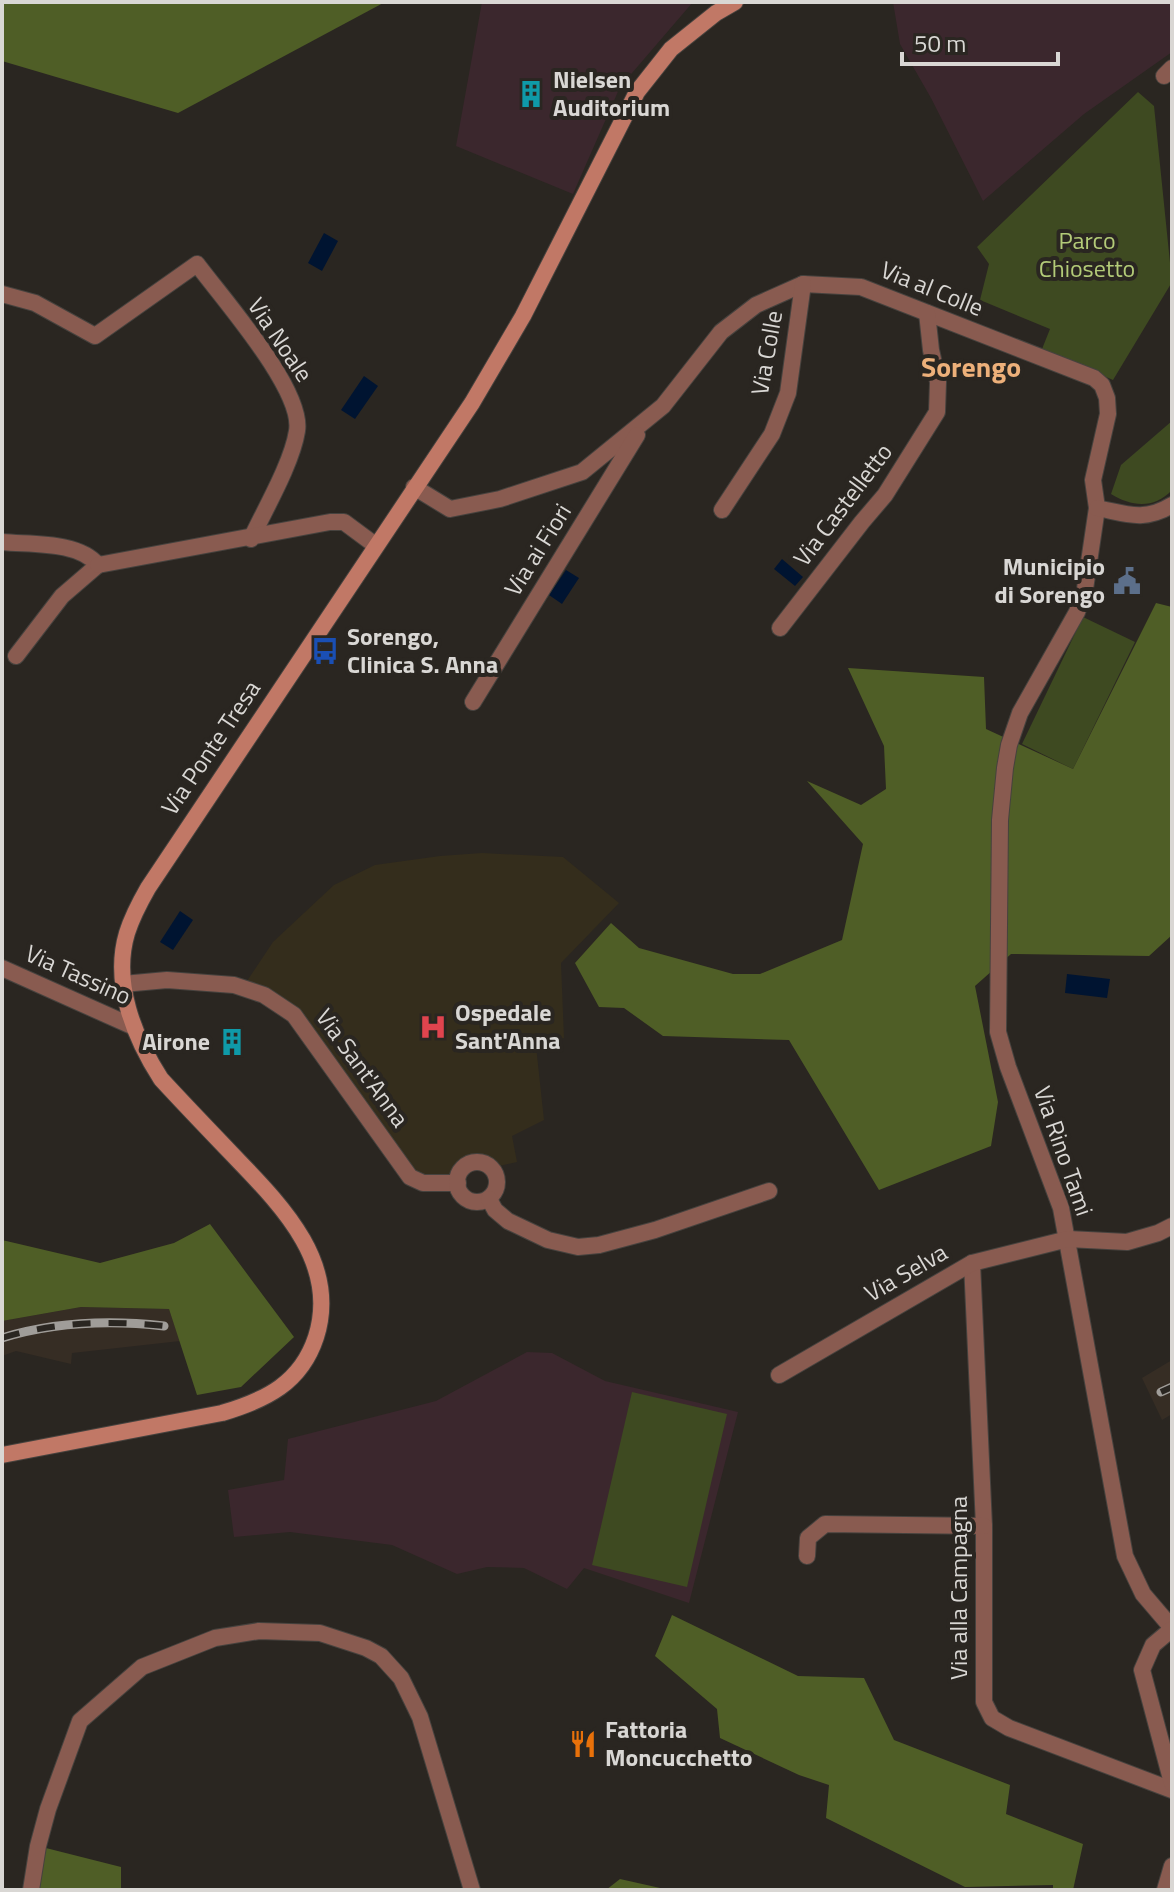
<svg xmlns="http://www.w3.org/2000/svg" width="1174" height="1892" font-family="'Titillium Web',sans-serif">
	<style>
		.built { fill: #362d24 }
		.education { fill: #3b272d }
		.medical { fill: #342d1c }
		.green { fill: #3e4a21 }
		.forest { fill: #4f5e26 }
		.water { fill: #001431 }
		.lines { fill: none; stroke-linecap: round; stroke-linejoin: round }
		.minor-casing { stroke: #46423e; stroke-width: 18 }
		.secondary-casing { stroke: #46423e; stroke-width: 18 }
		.minor { stroke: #895b50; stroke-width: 16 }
		.secondary { stroke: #c17866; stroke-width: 16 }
		.rail-casing { stroke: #a09d99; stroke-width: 9 }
		.rail { stroke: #2a2621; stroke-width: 6; stroke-dasharray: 18; stroke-linecap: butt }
		.labels { text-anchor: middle; stroke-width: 8; stroke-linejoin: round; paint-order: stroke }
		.poi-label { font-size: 24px; font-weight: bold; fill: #d9d7d4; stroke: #2a2621; text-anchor: start }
		.park-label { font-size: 24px; fill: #b3cb78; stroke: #2a2621 }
		.street-label { font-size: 24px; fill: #d9d7d4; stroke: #2a2621 }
		.quarter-label { font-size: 28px; font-weight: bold; fill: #edb07a; stroke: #2a2621 }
	</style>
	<rect width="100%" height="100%" fill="#2a2621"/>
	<g class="built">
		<polygon points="81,1307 169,1309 180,1341 72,1353 71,1364 16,1351 2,1356 2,1321"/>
		<polygon points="1172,1360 1172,1414 1162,1420 1142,1378"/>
	</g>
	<g class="education">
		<polygon points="482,2 693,2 620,87 573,194 456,146"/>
		<polygon points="893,2 1172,2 1172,52 1084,114 983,201 931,98 900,44"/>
		<polygon points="527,1352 552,1353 605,1381 738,1412 689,1603 584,1568 567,1589 524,1568 487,1567 457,1574 392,1545 290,1532 234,1537 228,1490 284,1480 288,1439 436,1401"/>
	</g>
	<polygon class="medical" points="482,853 563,857 619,903 561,963 564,1038 536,1046 544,1120 512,1136 517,1162 491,1168 485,1164 473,1163 467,1166 459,1176 423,1183 294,1016 245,984 273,942 334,885 375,865 440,856"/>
	<g class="green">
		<polygon points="1138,92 1154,106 1172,282 1113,380 1042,349 1050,329 980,300 989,264 977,247"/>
		<path d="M 1172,421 L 1172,490 C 1154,509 1132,507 1111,494 L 1121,465 Z"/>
		<polygon points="1083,617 1135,642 1073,769 1022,744"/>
		<polygon points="632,1392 727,1414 687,1587 592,1565"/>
	</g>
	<g class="forest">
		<polygon points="2,2 385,2 178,113 2,61"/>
		<polygon points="1156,603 1172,607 1172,935 1149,956 1011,954 975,986 998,1102 991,1146 879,1190 789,1040 663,1036 624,1008 599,1007 575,963 611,923 639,948 733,974 760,974 842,940 863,844 807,781 861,805 886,789 884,746 848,668 984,677 986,729 1073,769"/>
		<polygon points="210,1224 294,1337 241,1387 197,1395 169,1309 81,1307 2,1321 2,1240 100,1263 174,1243"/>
		<polygon points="672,1615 798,1676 864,1678 894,1740 1010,1785 1006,1814 1083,1844 1073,1890 1053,1890 1053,1885 965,1887 826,1818 829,1785 799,1775 720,1738 717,1709 655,1656"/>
		<polygon points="38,1846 121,1867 121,1890 31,1890"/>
		<polygon points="620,1879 669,1890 606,1890"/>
	</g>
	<g class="water">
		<polygon points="324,233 338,241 322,271 308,263"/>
		<polygon points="364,376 378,386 355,419 341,410"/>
		<polygon points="782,559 803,577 795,586 774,569"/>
		<polygon points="566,570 579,578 562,604 549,595"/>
		<polygon points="180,911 193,920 173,950 160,942"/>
		<polygon points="1067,974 1110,979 1107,998 1065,993"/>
	</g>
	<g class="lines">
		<g class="minor-casing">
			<g id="minor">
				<polyline points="1164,76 1172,68"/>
				<path d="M 2,294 L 35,303 L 95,336 L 197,264 C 222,298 304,390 297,431 C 292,463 265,509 251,539"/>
				<polyline points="414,487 450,509 500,499 582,472 663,406 721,332 756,305 803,284 861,287 1094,378 1102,385 1107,398 1108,414 1093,480 1097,508 1085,589 1077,612 1020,713 1009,745 1005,768 1000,820 998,1032 1008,1067 1061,1208 1125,1556 1143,1594 1172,1628"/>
				<path d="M 1097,508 C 1127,514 1144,522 1172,505"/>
				<polyline points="722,510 772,434 788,393 803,284"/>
				<path d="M 2,542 C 32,545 78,541 98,565 L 62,596 L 16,656"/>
				<polyline points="98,565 330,522 344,522 375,545"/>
				<polyline points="780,628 862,522 885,495 937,412 938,382 931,350 927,313"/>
				<polyline points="473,702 637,435"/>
				<polyline points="2,968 134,1027"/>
				<polyline points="123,984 167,980 234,985 264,995 294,1015 410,1177 423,1183 458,1183"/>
				<circle cx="477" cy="1182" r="20"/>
				<polyline points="489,1199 495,1210 508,1221 548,1240 578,1247 599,1245 655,1230 769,1191"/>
				<polyline points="972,1263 984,1526 984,1702 992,1718 1009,1728 1172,1790"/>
				<polyline points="779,1375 972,1263 1068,1239 1127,1242 1158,1233 1172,1226"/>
				<polyline points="807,1556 808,1538 825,1524 984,1526"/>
				<polyline points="1172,1629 1153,1645 1142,1670 1172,1783"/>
				<polyline points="31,1890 38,1846 48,1809 80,1721 142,1667 215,1638 259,1631 320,1633 366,1648 381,1656 401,1678 420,1717 472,1890"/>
				<polyline points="1165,1890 1172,1866"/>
			</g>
		</g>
		<g class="secondary-casing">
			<path id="secondary" d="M 2,1455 L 222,1413 C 266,1400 301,1383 316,1337 C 340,1262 279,1203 232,1154 C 208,1129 184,1104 161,1079 C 134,1037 112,983 127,933 C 132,917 140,902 148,888 L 472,403 L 523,316 L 637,92 L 671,49 L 716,13 L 735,2"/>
		</g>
		<use href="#minor" class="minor"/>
		<use href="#secondary" class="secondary"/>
		<g class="rail-casing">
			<g id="rail">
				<path d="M 2,1338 C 54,1322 110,1320 164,1326"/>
				<polyline points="1161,1392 1172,1387"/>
			</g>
		</g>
		<use href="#rail" class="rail"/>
	</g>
	<defs>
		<g id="building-bare" transform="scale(2.16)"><path d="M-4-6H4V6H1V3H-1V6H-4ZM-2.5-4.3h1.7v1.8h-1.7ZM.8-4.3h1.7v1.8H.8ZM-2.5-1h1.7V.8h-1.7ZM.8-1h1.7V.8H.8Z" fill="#0f9aa8" stroke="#2a2621" stroke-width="2.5" paint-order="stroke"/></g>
		<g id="civic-bare" transform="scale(2.16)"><path d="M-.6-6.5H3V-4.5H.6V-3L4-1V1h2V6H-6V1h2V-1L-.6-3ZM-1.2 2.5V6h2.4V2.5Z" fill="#5c6f8a" stroke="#2a2621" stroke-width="2.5" paint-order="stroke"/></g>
		<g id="bus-bare" transform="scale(2.16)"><path d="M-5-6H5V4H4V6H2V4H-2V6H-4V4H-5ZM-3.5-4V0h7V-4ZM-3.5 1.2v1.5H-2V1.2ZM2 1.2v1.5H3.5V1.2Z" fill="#1a4fb4" stroke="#2a2621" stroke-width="2.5" paint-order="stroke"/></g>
		<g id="hospital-bare" transform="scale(2.16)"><path d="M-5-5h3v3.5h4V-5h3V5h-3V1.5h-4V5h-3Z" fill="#e0444e" stroke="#2a2621" stroke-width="2.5" paint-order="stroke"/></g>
		<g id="restaurant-bare" transform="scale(2.16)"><path d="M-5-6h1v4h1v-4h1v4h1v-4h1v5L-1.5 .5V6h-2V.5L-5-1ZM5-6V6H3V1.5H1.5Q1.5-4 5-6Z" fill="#e8710a" stroke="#2a2621" stroke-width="2.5" paint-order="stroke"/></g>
	</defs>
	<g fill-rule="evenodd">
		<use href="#building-bare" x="531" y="94"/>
		<use href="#civic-bare" x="1127" y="581"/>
		<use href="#bus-bare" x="325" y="651"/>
		<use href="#hospital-bare" x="433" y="1027"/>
		<use href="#building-bare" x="232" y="1042"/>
		<use href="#restaurant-bare" x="583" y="1744"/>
	</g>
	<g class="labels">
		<g class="poi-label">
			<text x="553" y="88">Nielsen<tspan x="553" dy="28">Auditorium</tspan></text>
			<text x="1105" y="575" text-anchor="end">Municipio<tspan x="1105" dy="28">di Sorengo</tspan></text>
			<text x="347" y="645">Sorengo,<tspan x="347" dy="28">Clinica S. Anna</tspan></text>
			<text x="455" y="1021">Ospedale<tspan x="455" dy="28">Sant'Anna</tspan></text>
			<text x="210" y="1050" text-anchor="end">Airone</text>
			<text x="605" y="1738">Fattoria<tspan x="605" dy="28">Moncucchetto</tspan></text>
		</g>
		<g class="park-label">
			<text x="1087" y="249">Parco<tspan x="1087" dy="28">Chiosetto</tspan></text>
		</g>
		<g class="street-label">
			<text transform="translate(932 289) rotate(22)" y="8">Via al Colle</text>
			<text transform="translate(280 340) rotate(56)" y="8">Via Noale</text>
			<text transform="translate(767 353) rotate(-80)" y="8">Via Colle</text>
			<text transform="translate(843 505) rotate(-53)" y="8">Via Castelletto</text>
			<text transform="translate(538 550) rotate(-58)" y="8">Via ai Fiori</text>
			<text transform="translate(211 748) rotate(-56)" y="8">Via Ponte Tresa</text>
			<text transform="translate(78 975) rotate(24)" y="8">Via Tassino</text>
			<text transform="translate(362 1068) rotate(54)" y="8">Via Sant'Anna</text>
			<text transform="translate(1063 1151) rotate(71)" y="8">Via Rino Tami</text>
			<text transform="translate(906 1273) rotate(-30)" y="8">Via Selva</text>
			<text transform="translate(959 1588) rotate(-90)" y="8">Via alla Campagna</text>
		</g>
		<g class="quarter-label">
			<text x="971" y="377">Sorengo</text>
		</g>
	</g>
	<rect width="1174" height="1892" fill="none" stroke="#d9d7d4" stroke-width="8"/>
	<path d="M902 52v12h156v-12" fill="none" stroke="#d9d7d4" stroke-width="4"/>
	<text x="914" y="52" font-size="24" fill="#d9d7d4" stroke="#2a2621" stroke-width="6" paint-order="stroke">50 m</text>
</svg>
